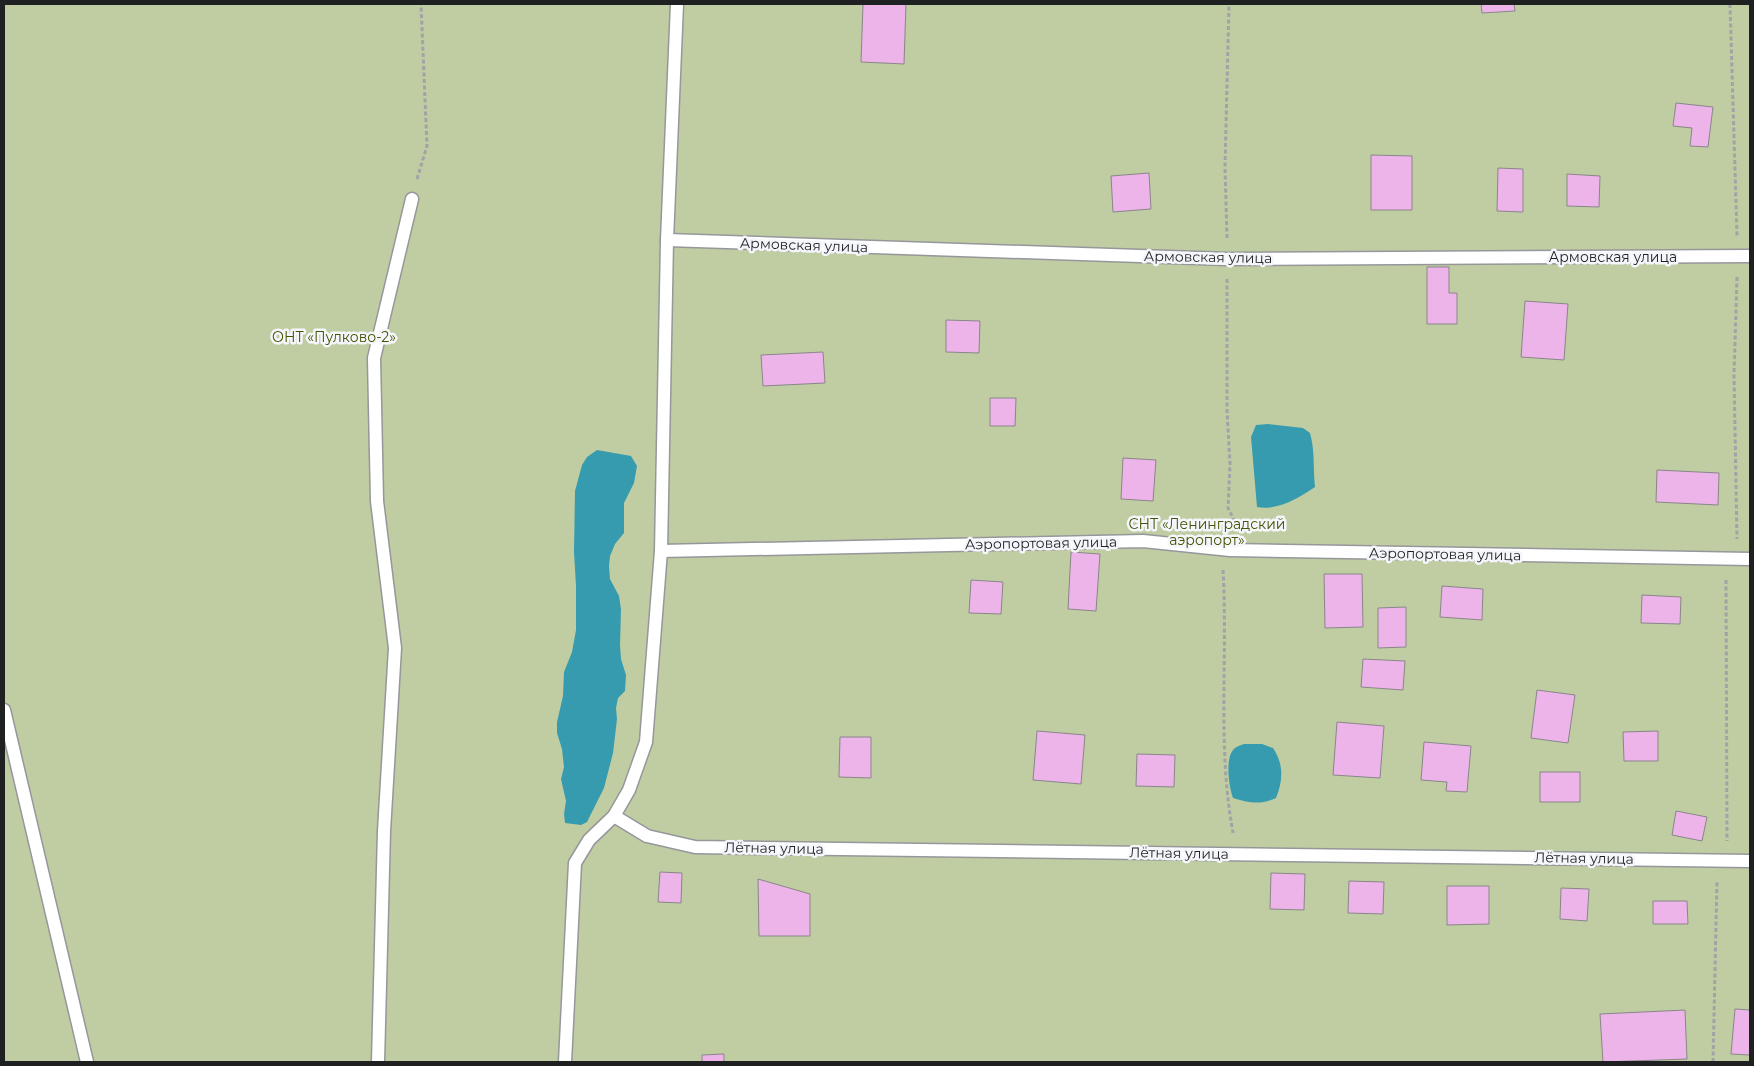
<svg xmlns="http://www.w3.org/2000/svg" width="1754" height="1066" font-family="Montserrat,sans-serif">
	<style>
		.green { fill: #c0cda3 }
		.water { fill: #379baf }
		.building { fill: #edb4e9; stroke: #898689 }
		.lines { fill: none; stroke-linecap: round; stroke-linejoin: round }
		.lane-casing { stroke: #95979b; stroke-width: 15 }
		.path { stroke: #a1a3a6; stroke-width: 3; stroke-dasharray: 4 2.5; stroke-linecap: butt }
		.lane { stroke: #fff; stroke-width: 12 }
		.labels { text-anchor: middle; stroke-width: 5; stroke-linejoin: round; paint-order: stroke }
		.street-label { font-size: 14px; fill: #1f2021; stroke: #f4f6fb }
		.park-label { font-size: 14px; fill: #435402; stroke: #f4f6fb }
	</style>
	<rect width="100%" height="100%" fill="#e7e9ed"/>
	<rect class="green" x="4" y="4" width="1746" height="1058"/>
	<g class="water">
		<path d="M 1268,424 L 1303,428 L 1310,433 C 1315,450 1313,469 1315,487 C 1299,498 1277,511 1257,507 L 1251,437 L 1256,425 Z"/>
		<polygon points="597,450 631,456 637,466 634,483 624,503 624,533 615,544 610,556 609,566 610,579 619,596 621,609 620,645 621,659 626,675 625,691 618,698 616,708 617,719 613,753 604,788 587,822 581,825 565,823 564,814 566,801 561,779 564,767 562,749 557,733 557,722 563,696 564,672 572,652 576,630 576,586 574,552 575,491 582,465 587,457"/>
		<path d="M 1244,744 L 1262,744 L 1273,748 C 1284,764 1283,781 1276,798 C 1261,805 1248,803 1233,798 C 1229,787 1225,760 1233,750 C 1235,747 1241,745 1244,744 Z"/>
	</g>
	<g class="building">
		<polygon points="863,4 906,4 904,64 861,62"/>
		<polygon points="1481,4 1514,4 1515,11 1482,13"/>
		<polygon points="1676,103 1713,107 1708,147 1690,146 1692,128 1673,126"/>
		<polygon points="1371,155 1412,156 1412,210 1371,210"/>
		<polygon points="1498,168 1523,169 1523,212 1497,211"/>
		<polygon points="1149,173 1151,209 1113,212 1111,176"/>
		<polygon points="1567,174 1600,176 1599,207 1567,206"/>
		<polygon points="1427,267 1449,267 1449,293 1457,293 1457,324 1427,324"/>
		<polygon points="1525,301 1568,304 1564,360 1521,357"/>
		<polygon points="946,320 980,321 979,353 946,352"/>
		<polygon points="823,352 825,383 763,386 761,355"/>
		<polygon points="990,398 1016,398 1015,426 990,426"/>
		<polygon points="1123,458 1156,460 1153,501 1121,499"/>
		<polygon points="1657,470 1719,473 1718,505 1656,502"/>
		<polygon points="1071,552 1100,554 1096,611 1068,609"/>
		<polygon points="1324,574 1362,574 1363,627 1325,628"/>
		<polygon points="971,580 1003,582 1001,614 969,613"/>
		<polygon points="1442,586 1483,589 1482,620 1440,617"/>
		<polygon points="1642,595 1681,597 1680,624 1641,623"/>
		<polygon points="1406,607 1406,647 1378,648 1378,608"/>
		<polygon points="1363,659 1405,661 1403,690 1361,687"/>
		<polygon points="1537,690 1575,695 1568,743 1531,738"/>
		<polygon points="1337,722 1384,726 1380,778 1333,775"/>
		<polygon points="1037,731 1085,735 1081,784 1033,780"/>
		<polygon points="1658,731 1658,761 1624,761 1623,732"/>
		<polygon points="840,737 871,737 871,778 839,777"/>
		<polygon points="1424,742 1471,746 1467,792 1446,791 1447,782 1421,780"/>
		<polygon points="1137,754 1175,755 1174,787 1136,786"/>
		<rect x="1540" y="772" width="40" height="30"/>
		<polygon points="1676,811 1707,817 1702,841 1672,835"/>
		<polygon points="660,872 682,873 681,903 658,902"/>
		<polygon points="1271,873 1305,874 1304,910 1270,909"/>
		<polygon points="758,879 810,894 810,936 759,936"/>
		<polygon points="1349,881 1384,882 1383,914 1348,913"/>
		<polygon points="1447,886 1489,886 1489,924 1447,925"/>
		<polygon points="1561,888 1589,889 1587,921 1560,919"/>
		<polygon points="1653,901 1687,901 1688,924 1653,924"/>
		<polygon points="1735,1009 1750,1010 1750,1055 1731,1054"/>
		<polygon points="1685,1010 1687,1059 1603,1062 1600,1014"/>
		<polygon points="724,1054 724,1062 702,1062 702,1055"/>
	</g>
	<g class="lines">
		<g class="lane-casing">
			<g id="lane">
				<polyline points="667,240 1227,259 1750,256"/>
				<polyline points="661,551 1143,541 1230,550 1750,559"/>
				<polyline points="4,710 87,1062"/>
				<polyline points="614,816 647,836 695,847 1750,861"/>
				<polyline points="378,1062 384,831 395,648 377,501 374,358 412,199"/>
				<polyline points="565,1062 575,863 589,840 614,816 629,790 646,742 661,551 667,240 677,4"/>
			</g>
		</g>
		<g class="path">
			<polyline points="1730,4 1737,236"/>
			<polyline points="417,179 427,146 421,4"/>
			<polyline points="1227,238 1225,167 1229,4"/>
			<polyline points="1737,277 1734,375 1737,539"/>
			<polyline points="1227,279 1227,411 1230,464 1228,508 1238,528"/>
			<path d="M 1223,570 C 1228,657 1217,746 1233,833"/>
			<polyline points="1726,580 1727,841"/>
			<polyline points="1713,1062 1717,880"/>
		</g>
		<use href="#lane" class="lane"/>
	</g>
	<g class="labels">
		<g class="street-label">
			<text transform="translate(804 245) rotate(2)" y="5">Армовская улица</text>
			<text transform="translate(1208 257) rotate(1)" y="5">Армовская улица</text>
			<text x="1613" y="262">Армовская улица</text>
			<text transform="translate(1041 543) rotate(-1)" y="5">Аэропортовая улица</text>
			<text transform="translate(1445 554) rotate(1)" y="5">Аэропортовая улица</text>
			<text transform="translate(774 848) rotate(1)" y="5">Лётная улица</text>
			<text transform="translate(1179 853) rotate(1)" y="5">Лётная улица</text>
			<text transform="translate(1584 858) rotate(1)" y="5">Лётная улица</text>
		</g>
		<g class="park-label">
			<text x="334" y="342">ОНТ «Пулково-2»</text>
			<text x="1207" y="529">СНТ «Ленинградский<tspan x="1207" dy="16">аэропорт»</tspan></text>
		</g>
	</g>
	<rect width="1754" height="1066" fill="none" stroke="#1f2021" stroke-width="10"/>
</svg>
